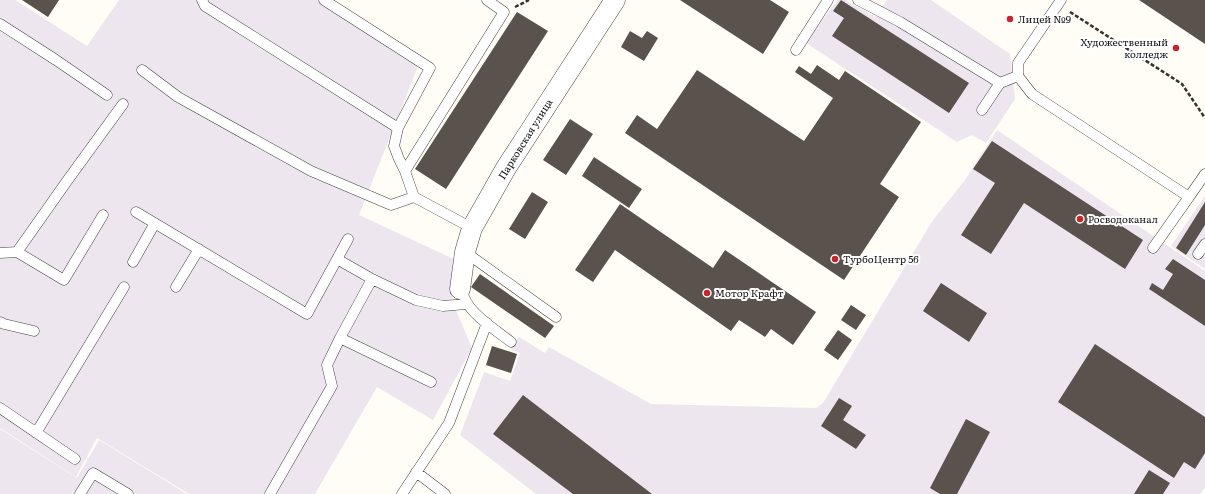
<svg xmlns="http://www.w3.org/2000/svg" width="1205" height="494" font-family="Literata,serif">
<rect width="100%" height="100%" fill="#fffdf5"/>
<!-- industrial -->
<path fill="#eee6ef" d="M0,0H15L87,46L119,0H318L418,66L359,215L458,261L452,301L472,348L433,420L377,387L315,494H189L97,438L76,477L0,428Z
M837,0H846L875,17L887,0H931L1010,54L1015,99L986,143L972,135L957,142L806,43Z
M997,130L1205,271V488L1200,494H536L460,435L484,372L510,381L520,353L510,349L519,337L545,353L549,347L651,404L816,408L823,403L933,220L965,180Z
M1205,196V269L1171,246Z
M0,429L77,478L99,440L187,494H0Z"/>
<!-- building -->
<path fill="#5a524d" d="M22,0H59L48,17Z
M680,0H770L789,12L763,54Z
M841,0L969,83L949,113L832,36L844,18L833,11Z
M1139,0H1205V44Z
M517,12L548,31L446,189L415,169Z
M630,31L642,38L647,31L658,38L644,61L621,47Z
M817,65L839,80L845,71L921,122L880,184L899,197L844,280L625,133L637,115L657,129L697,70L804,141L833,98L795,72L799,66L811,74Z
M570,119L593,134L566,175L543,160Z
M992,141L1143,240L1125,269L1024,203L991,254L961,235L995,183L973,169Z
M594,157L642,189L629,208L582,176Z
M532,192L548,202L525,239L509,229Z
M1205,202V225L1186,255L1176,248Z
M620,204L713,268L725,250L816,312L793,345L771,329L765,337L739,320L731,331L615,250L593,282L575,270Z
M1173,259L1205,280V326L1149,289L1152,283L1163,290L1173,274L1165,269Z
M480,274L554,326L545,338L471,287Z
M941,283L987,313L969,342L923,311Z
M851,305L866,315L856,330L841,320Z
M838,330L852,340L838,360L824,350Z
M1095,344L1205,417V453L1195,469L1184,462L1174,478L1058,402Z
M492,346L517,354L511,373L486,365Z
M523,395L652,494H573L493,434Z
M839,398L852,406L843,420L866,435L856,449L821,426Z
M966,419L990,432L957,494H940L930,488Z
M1149,470L1170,483L1163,494H1134Z"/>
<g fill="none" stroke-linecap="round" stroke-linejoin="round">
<defs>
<path id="service" d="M202,0L205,6L398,128
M324,0L430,68L398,128L394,146L399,159L405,171L414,197L472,228
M858,0L900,22L1000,83L1018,76
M1061,0L1018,63V76L1032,94L1189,197L1205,174
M0,24L56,60L107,95
M796,50L828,0
M142,70L178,97L311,171L391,205L414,197
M982,110L1000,83
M405,171L504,12L487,0
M136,212L307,314L348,239
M1153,248L1189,197
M17,252L67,181L123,104
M465,252L556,317
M0,253L17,252L64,280L103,215
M1198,254L1205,244
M337,259L372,279
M133,262L155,223
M176,287L199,249
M464,297C470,314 497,331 511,342
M0,322L4,324L34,331
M431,382L340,338L372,279L416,300L443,306L466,304
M0,408L75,459
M36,433L124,287
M416,472L445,494
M80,494L93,473L128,494
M270,494L332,386L327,365L340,338
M402,494L449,423L487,323"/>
<path id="minor" d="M460,289L465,252L472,228L506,168L615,0"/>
</defs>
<!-- service casing -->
<use href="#service" stroke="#444" stroke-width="11"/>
<!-- minor casing -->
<use href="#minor" stroke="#444" stroke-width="21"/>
<!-- path -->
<path stroke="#333" stroke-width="2.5" stroke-dasharray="4 2" stroke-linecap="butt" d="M515,7L529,0
M1070,12L1182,84L1205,118"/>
<!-- service -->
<use href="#service" stroke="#fff" stroke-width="10"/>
<!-- minor -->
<use href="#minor" stroke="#fff" stroke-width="20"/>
</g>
<!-- markers -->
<g fill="#c4262e" stroke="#fff" stroke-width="1.5">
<circle cx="1010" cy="19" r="4"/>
<circle cx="1176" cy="48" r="4"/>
<circle cx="1080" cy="219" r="4"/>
<circle cx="835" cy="259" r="4"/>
<circle cx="707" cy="293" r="4"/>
</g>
<g text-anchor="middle" stroke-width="4" stroke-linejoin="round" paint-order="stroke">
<!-- poi labels -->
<g font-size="10" fill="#111" stroke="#fff" text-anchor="start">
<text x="1018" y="23">Лицей №9</text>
<text x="1168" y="46" text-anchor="end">Художественный<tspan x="1168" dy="12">колледж</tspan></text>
<text x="1088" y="223">Росводоканал</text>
<text x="843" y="263">ТурбоЦентр 56</text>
<text x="715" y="297">Мотор Крафт</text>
</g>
<!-- street labels -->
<g font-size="10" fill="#111" stroke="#fff">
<text transform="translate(525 139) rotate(-58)" y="4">Парковская улица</text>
</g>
</g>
</svg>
